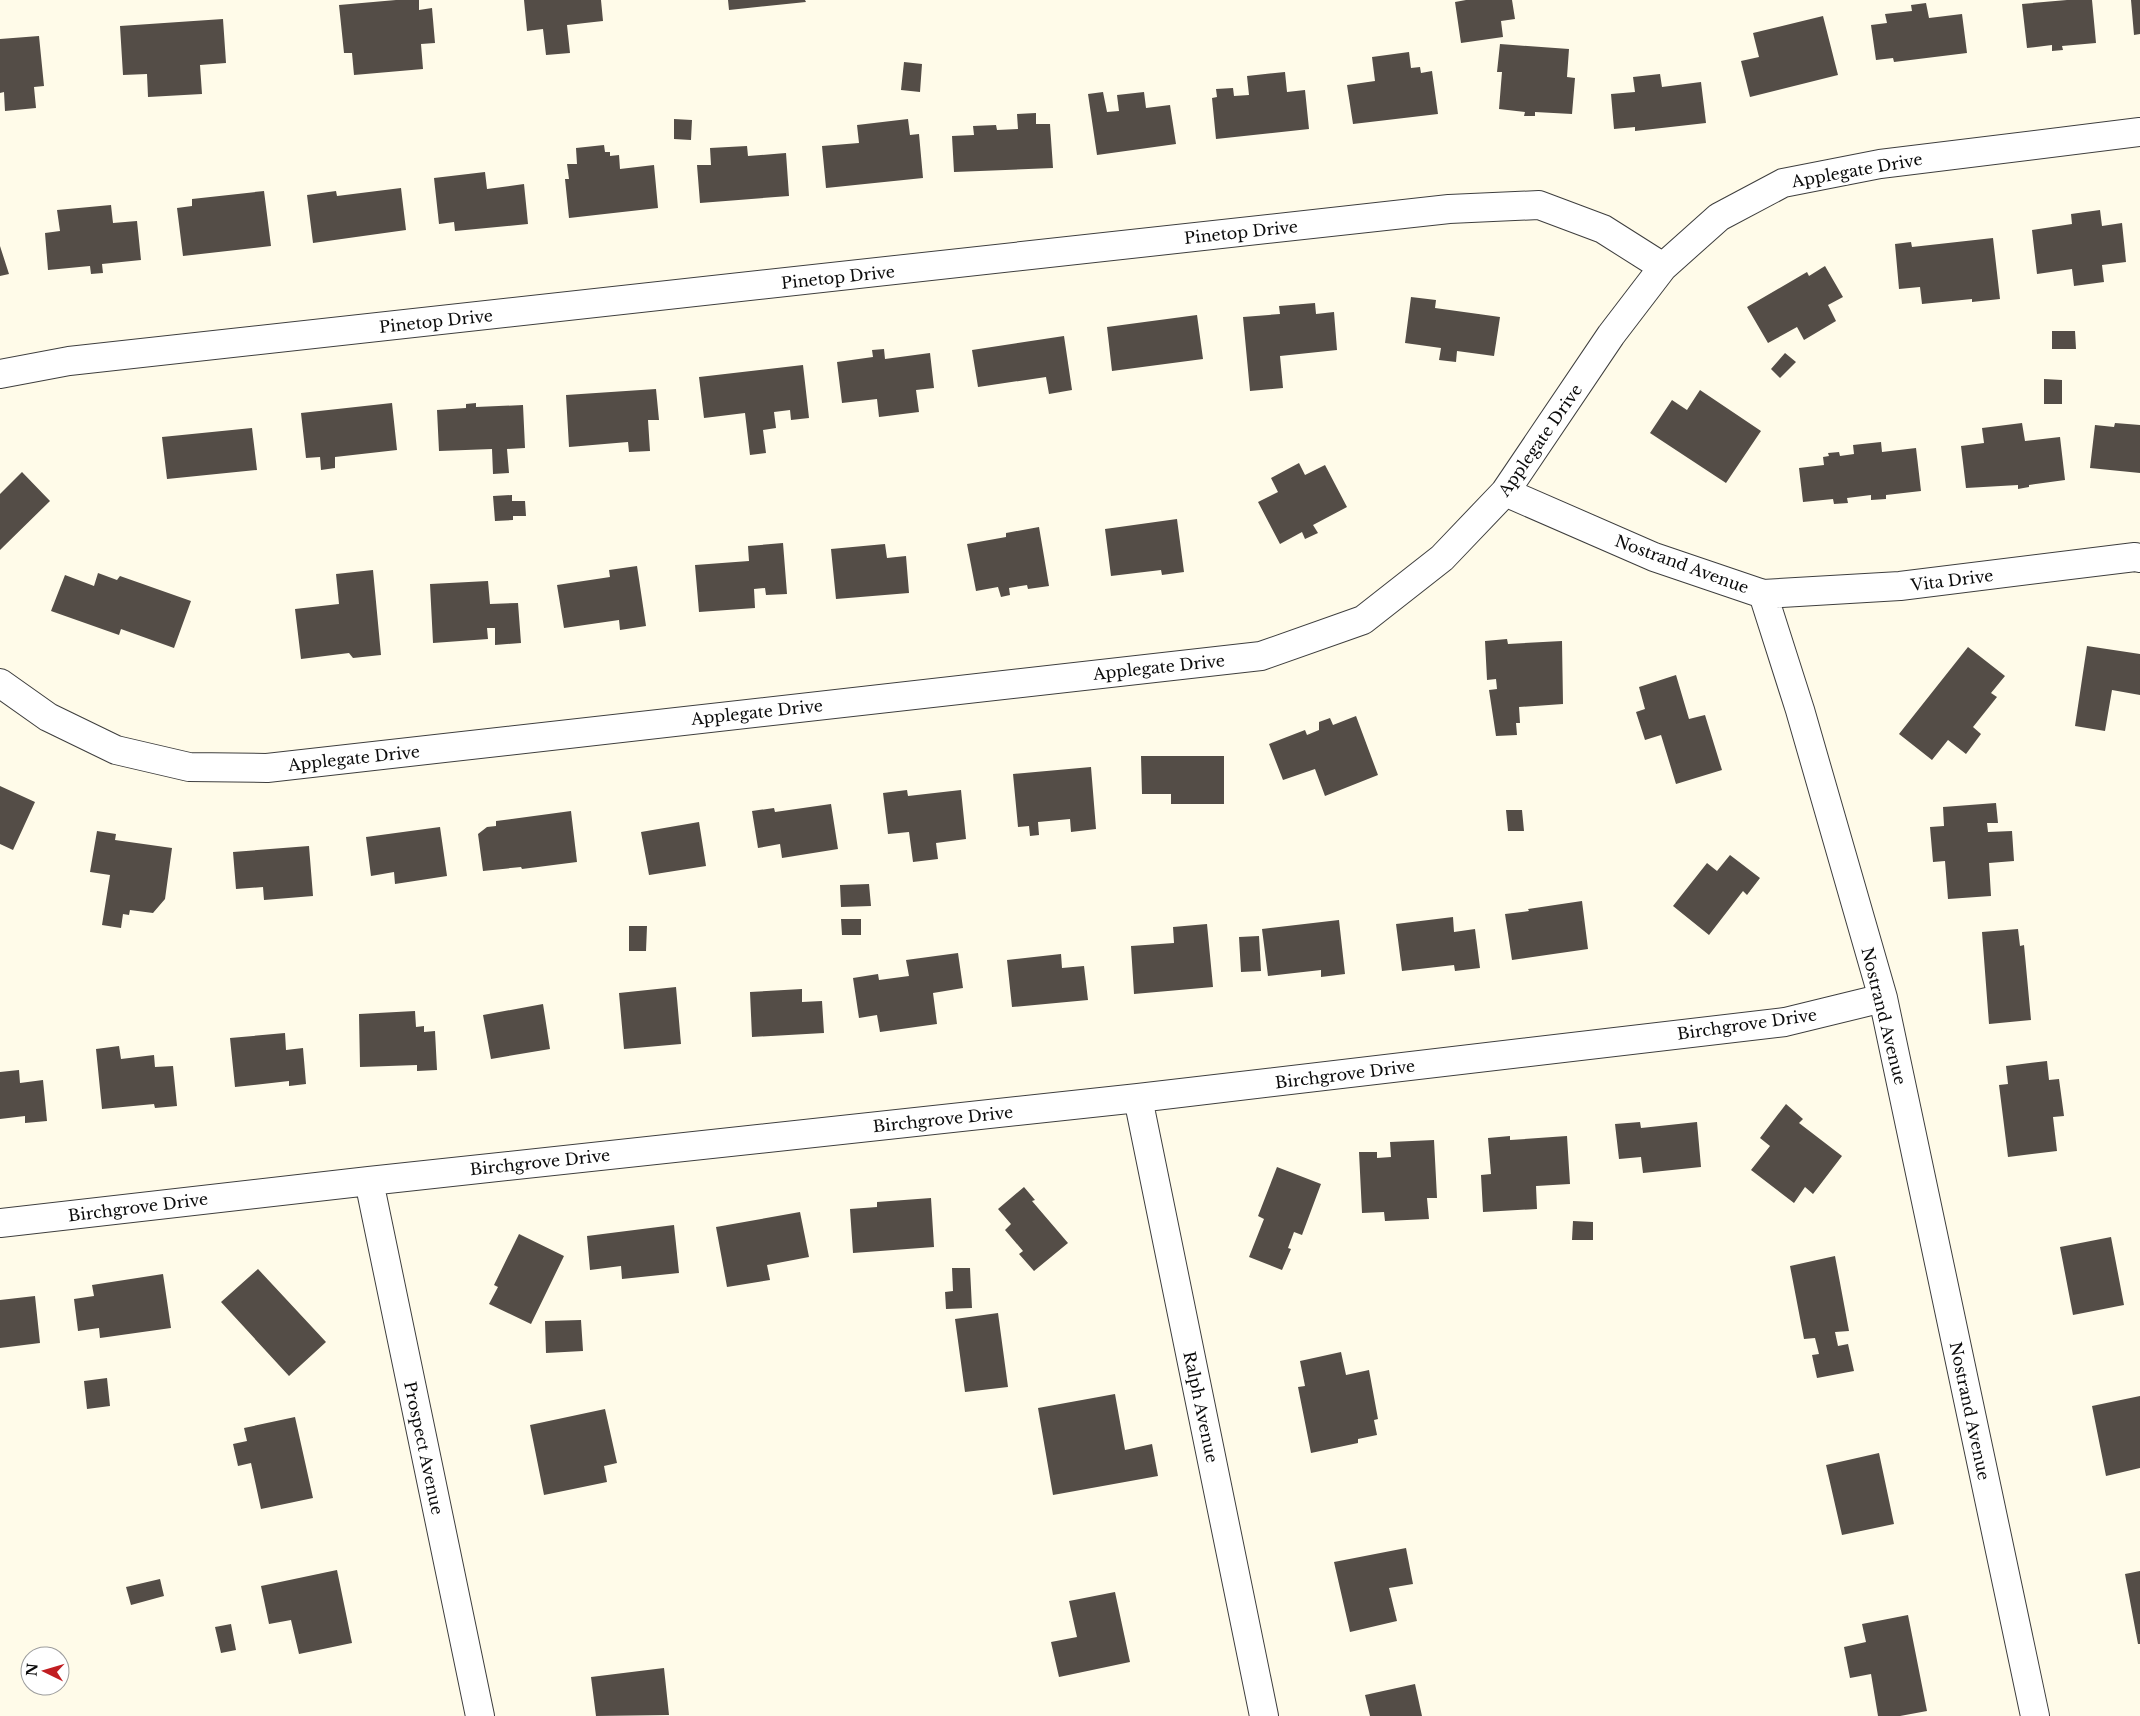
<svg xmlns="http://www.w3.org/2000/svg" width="2140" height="1716" font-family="'Libre Baskerville',serif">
<rect width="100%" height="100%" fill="#fffbe9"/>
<!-- building -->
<path fill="#544d47" d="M396,0H419V10L432,8L435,43L421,44L423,69L354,75L352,53H344L339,5Z
M524,0H601L603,21L567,25L570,53L546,55L543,29L527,31Z
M728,0H805L806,2L729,10Z
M1466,0H1512L1515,19L1501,21L1503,37L1461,43L1455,2Z
M2067,0H2092L2096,43L2062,46L2063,50L2052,51V45L2027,48L2022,4Z
M2131,0H2140V34L2134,35Z
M1926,3L1929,18L1962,14L1967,53L1894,62L1893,58L1876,60L1871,25L1887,23L1885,14L1912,11L1911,5Z
M1823,16L1838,75L1750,97L1741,61L1759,57L1753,33Z
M223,19L226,63L200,65L202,94L148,97L147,74L123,75L120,26Z
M39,36L44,86L34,87L36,108L5,111L4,92L0,93V39Z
M1500,44L1569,49L1567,77L1575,78L1572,114L1535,112V116H1524L1525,112L1499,109L1502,72H1497Z
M1409,52L1411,68L1420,67L1421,73L1432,71L1438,114L1353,124L1347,85L1375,81L1372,57Z
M904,62L922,64L920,92L901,90Z
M1285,72L1287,92L1305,90L1309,129L1216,139L1212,98L1217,97L1216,89L1233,88L1234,96L1249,95L1247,76Z
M1660,74L1662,87L1701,82L1706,123L1635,131V127L1614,129L1611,94L1635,92L1633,77Z
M1103,92L1107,112L1119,111L1117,95L1144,92L1146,108L1170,105L1176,144L1097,155L1088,94Z
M1036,113V124H1050L1053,168L954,172L952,136L974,135L973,126L996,125L997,130L1018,129L1017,114Z
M674,119L692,120L691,140L674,139Z
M908,119L910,135L919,134L923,178L826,188L822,146L859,143L857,125Z
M604,145L605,152H610V156L619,155L620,169L654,165L658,208L569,218L565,179H569L567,164H577L576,148Z
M747,146L748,156L786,153L789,196L700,203L697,165H711L710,148Z
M485,172L487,189L524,184L528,224L455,231L454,222L439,224L434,178Z
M401,188L406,230L313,243L307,195L336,191L337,196Z
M264,191L271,246L183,256L177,208L192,206V199Z
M111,205L113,223L137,221L141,260L102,264L103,273L91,274L90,266L48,270L45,233L60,231L57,210Z
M2100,210L2102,226L2122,223L2126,262L2102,265L2104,282L2074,286L2072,269L2037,274L2032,230L2072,224L2071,214Z
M1993,238L2000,299L1972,302V299L1922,304L1920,287L1899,289L1895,244L1911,242L1912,247Z
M0,246L9,274L0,276Z
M1825,266L1843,297L1828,305L1836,321L1804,340L1797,327L1768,343L1747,307L1807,272L1809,276Z
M1411,297L1436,300L1435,308L1500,317L1494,356L1457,351L1456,362L1439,360L1441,348L1405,343Z
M1315,303L1316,314L1334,312L1337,350L1280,356L1283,388L1250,391L1243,317L1280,314L1279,306Z
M1197,315L1203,359L1112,371L1107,327Z
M2052,331H2075L2076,349H2052Z
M1064,336L1072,390L1049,394L1046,377L978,387L972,350Z
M884,349L885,359L930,353L934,388L916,390L919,412L879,417L877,399L842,403L837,362L873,357L872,350Z
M1785,353L1796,362L1780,378L1771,369Z
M803,365L809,418L791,420L790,410L774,412L776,428L763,430L766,453L750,455L745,413L704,418L699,377Z
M2044,379L2062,380V404H2044Z
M656,389L659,420H648L650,451L629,452L628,442L569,447L566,395Z
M1700,390L1761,431L1726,483L1650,433L1672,400L1687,410Z
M392,403L397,450L335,457V468L321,470L320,457L306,458L301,413Z
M476,403V407L523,405L525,448L507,449L509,473L493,474L492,449L439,451L437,410L466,408V404Z
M2022,423L2025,441L2060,437L2065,480L2029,485V487L2018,489V485L1966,488L1961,446L1984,443L1982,428Z
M2115,423L2140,425V473L2090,468L2095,425L2114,427Z
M252,428L257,470L167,479L162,437Z
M1881,442L1882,452L1916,448L1921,491L1886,495V499L1871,500V495L1847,498L1848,503L1834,504L1833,499L1803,502L1799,468L1824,465L1823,457L1829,456L1828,453L1839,452L1840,456L1854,454L1853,445Z
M1299,463L1305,475L1325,465L1347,507L1313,525L1318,533L1305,539L1302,532L1280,544L1258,502L1278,492L1271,478Z
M22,472L50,501L0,550V494Z
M512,495V501H525L526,516H513V520L495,521L493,496Z
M1177,519L1184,572L1162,575L1161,570L1111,576L1105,529Z
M1039,527L1049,586L1028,589L1027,585L1009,588L1010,595L1001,597L998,587L976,591L967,544L1006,537V533Z
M783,543L787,594L766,595L765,588L754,589L755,608L699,612L695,565L749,561L748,546Z
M885,544L887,558L906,556L909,593L836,599L831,549Z
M637,566L646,626L620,630L619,620L564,628L557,585L610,577L609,570Z
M373,570L381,655L353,658L349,653L301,659L295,609L339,604L336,574Z
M98,573L117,580L120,576L191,601L174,648L121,629L119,635L51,611L65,575L94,586Z
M488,581L490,604L518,603L521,643L495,645V628H487L488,639L433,643L430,584Z
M1507,639L1508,644L1562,641L1563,704L1519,707L1520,723H1516L1517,735L1496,736L1489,690L1497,689L1496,679L1487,680L1485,641Z
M2087,646L2140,654V695L2112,690L2105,731L2075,726Z
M1968,647L2005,676L1991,693L1997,697L1973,727L1981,734L1966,754L1948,740L1932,760L1899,734Z
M1676,675L1689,719L1705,715L1722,770L1676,784L1661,735L1645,740L1636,712L1645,709L1639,687Z
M1356,716L1378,775L1325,796L1315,769L1283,780L1269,744L1305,730L1307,735L1319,730V722L1330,718L1333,725Z
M1141,756H1224V804H1171V794H1142Z
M1091,767L1096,829L1071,832L1070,819L1038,822L1039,835L1030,836L1029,826L1018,827L1013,774Z
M0,786L35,802L13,850L0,844Z
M907,790L908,796L961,790L966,839L936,843L938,859L913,862L909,832L888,834L883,793Z
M1996,803L1998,823H1987L1988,832L2012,831L2014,861L1989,863L1991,896L1948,899L1945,861L1933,862L1930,827L1944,826L1943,807Z
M831,804L838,849L782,858L780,844L758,848L752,811L774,808L775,812Z
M1506,810H1522L1524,831H1508Z
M571,811L577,862L522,869L521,867L483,871L478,834L487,827L496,826V821Z
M699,822L706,866L649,875L641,832Z
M440,827L447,876L395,884L394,872L371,876L366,837Z
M97,831L116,834L115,840L172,848L165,899L153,913L130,910L129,915L123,914L121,928L102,925L110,875L90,872Z
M309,846L313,896L264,900L263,887L236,889L233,852Z
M1730,855L1760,878L1747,895L1743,891L1709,935L1673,906L1707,863L1717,871Z
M869,884L871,906L841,907L840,885Z
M1582,901L1588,949L1512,960L1505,914L1529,911L1528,909Z
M1453,917L1454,932L1475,929L1480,968L1455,971L1454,965L1402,971L1396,924Z
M841,919H861V935H842Z
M1339,920L1345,974L1321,977V970L1268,976L1262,929Z
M1207,924L1213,987L1134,994L1131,946L1174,943L1173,927Z
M629,926H647L646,951H629Z
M2018,929L2020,946L2024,945L2031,1020L1989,1024L1982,932Z
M1259,936L1261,971L1241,972L1239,937Z
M958,953L963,988L933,993L937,1024L880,1032L877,1015L859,1018L853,978L878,974L879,980L909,976L906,960Z
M1061,954L1062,968L1084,966L1088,1000L1012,1007L1007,960Z
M676,987L681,1044L624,1049L619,993Z
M802,989V1002L822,1001L824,1033L752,1037L750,992Z
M543,1004L550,1049L491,1059L483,1015Z
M415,1011L416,1027L424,1026V1032L435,1031L437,1070L417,1071V1065L360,1067L359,1014Z
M285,1033L286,1050L303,1048L306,1084L289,1086V1081L235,1087L230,1038Z
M119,1046L121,1059L154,1055L155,1067L173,1066L177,1106L155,1108L154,1104L102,1109L96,1049Z
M2047,1061L2049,1080L2059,1079L2064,1116L2053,1117L2057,1151L2008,1157L1999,1085L2008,1084L2006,1066Z
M19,1070L20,1083L43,1080L47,1121L25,1123V1116L0,1119V1072Z
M1786,1104L1803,1119L1799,1123L1842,1156L1813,1194L1805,1187L1794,1203L1751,1170L1770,1146L1760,1138Z
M1640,1122L1641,1128L1697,1122L1701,1167L1643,1173L1641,1157L1619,1159L1615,1124Z
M1510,1136V1140L1567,1136L1570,1184L1536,1186L1537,1209L1483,1212L1481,1175L1491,1174L1488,1138Z
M1434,1140L1437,1198H1427L1429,1219L1385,1221L1384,1212L1362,1213L1359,1152H1377V1158L1391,1157L1390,1142Z
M1277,1167L1321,1184L1302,1235L1294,1232L1288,1248L1291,1249L1282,1270L1249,1257L1264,1219L1258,1216Z
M1024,1187L1035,1200L1032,1201L1068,1243L1034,1271L1019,1254L1023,1251L1005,1230L1011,1224L998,1209Z
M931,1198L934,1247L853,1253L850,1209L877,1207V1202Z
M800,1212L809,1257L767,1265L770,1280L727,1287L716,1227Z
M1573,1221L1593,1222V1240H1572Z
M674,1225L679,1273L622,1279L621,1266L590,1270L587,1236Z
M519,1234L564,1256L531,1324L489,1304L498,1287L494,1285Z
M2111,1237L2124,1305L2073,1315L2060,1247Z
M1835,1256L1849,1331L1835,1332L1838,1346L1848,1344L1854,1371L1817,1378L1812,1355L1819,1354L1815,1338L1804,1339L1790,1266Z
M952,1268H970L972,1308L946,1309L945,1292L953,1291Z
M258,1269L326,1342L289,1376L221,1302Z
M163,1274L171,1328L100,1338L99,1328L78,1331L74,1299L94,1296L92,1285Z
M35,1296L40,1343L0,1348V1300Z
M998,1313L1008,1387L965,1392L955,1319Z
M581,1320L583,1351L546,1353L545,1321Z
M1341,1352L1346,1375L1369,1370L1378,1419L1374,1420L1377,1435L1358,1439V1443L1311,1453L1298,1387L1305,1386L1300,1361Z
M107,1378L110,1406L87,1409L84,1381Z
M1115,1394L1125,1450L1152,1444L1158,1476L1053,1495L1038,1408Z
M2140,1396V1468L2106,1476L2092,1406Z
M605,1409L617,1463L604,1466L607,1482L544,1495L530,1425Z
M295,1417L313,1498L261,1509L251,1463L238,1466L233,1444L247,1441L244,1428Z
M1879,1453L1894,1524L1842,1535L1826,1465Z
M1406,1548L1413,1584L1389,1588L1397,1621L1350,1632L1334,1562Z
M337,1570L352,1643L299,1654L291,1620L269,1624L261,1586Z
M2140,1571V1644H2138L2125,1574Z
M160,1579L164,1596L131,1605L126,1587Z
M1115,1592L1130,1662L1059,1677L1051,1642L1077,1637L1069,1601Z
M1908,1615L1927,1711L1900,1716H1878L1871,1674L1850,1678L1844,1647L1866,1642L1862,1624Z
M231,1624L236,1650L221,1653L215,1627Z
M664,1668L669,1715L596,1716L591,1677Z
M1415,1684L1422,1716H1370L1365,1695Z"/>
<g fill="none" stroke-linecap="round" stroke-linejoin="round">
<defs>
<path id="minor" d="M0,374L69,361L1449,209L1539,205L1603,229L1663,267
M1505,492L1654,557L1763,594L1800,710L1883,998L2035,1716
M1763,594L1900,586L2135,557L2140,558
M0,683L48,717L116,750L189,767L267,768L1261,656L1363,620L1442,558L1505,492L1611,335L1663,267L1719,217L1783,183L1880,164L2140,132
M1138,1098L1264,1716
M369,1181L480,1716
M0,1223L369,1181L1138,1098L1785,1022L1883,998"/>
</defs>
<!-- minor casing -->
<use href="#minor" stroke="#3e3e3e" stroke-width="30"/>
<!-- minor -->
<use href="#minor" stroke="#fff" stroke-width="28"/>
</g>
<g text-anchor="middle" stroke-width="5" stroke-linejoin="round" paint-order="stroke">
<!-- street labels -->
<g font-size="16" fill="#0b0b0b" stroke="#fff">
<text transform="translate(1857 170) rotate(-10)" y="6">Applegate Drive</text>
<text transform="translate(1241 232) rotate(-6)" y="6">Pinetop Drive</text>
<text transform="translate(838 277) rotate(-6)" y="6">Pinetop Drive</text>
<text transform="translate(436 321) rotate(-6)" y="6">Pinetop Drive</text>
<text transform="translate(1540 440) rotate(-55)" y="6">Applegate Drive</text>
<text transform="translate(1682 564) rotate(20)" y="6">Nostrand Avenue</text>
<text transform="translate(1952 580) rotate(-7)" y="6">Vita Drive</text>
<text transform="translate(1159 667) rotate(-6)" y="6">Applegate Drive</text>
<text transform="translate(757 712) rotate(-6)" y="6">Applegate Drive</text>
<text transform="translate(354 758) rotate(-6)" y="6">Applegate Drive</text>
<text transform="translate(1884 1016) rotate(76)" y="6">Nostrand Avenue</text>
<text transform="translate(1747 1024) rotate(-8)" y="6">Birchgrove Drive</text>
<text transform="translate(1345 1074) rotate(-7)" y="6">Birchgrove Drive</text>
<text transform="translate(943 1119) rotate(-6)" y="6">Birchgrove Drive</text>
<text transform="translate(540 1162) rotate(-6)" y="6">Birchgrove Drive</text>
<text transform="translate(138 1207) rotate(-7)" y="6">Birchgrove Drive</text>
<text transform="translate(1201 1407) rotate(78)" y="6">Ralph Avenue</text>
<text transform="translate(1970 1411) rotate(78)" y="6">Nostrand Avenue</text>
<text transform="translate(424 1448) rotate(78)" y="6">Prospect Avenue</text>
</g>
</g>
<!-- north arrow -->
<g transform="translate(45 1671) rotate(275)"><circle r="24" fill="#ffffff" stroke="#9d9d9d"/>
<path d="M0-4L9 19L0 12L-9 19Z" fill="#c11d21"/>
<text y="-8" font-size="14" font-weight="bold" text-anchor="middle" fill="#0b0b0b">N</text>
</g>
</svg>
